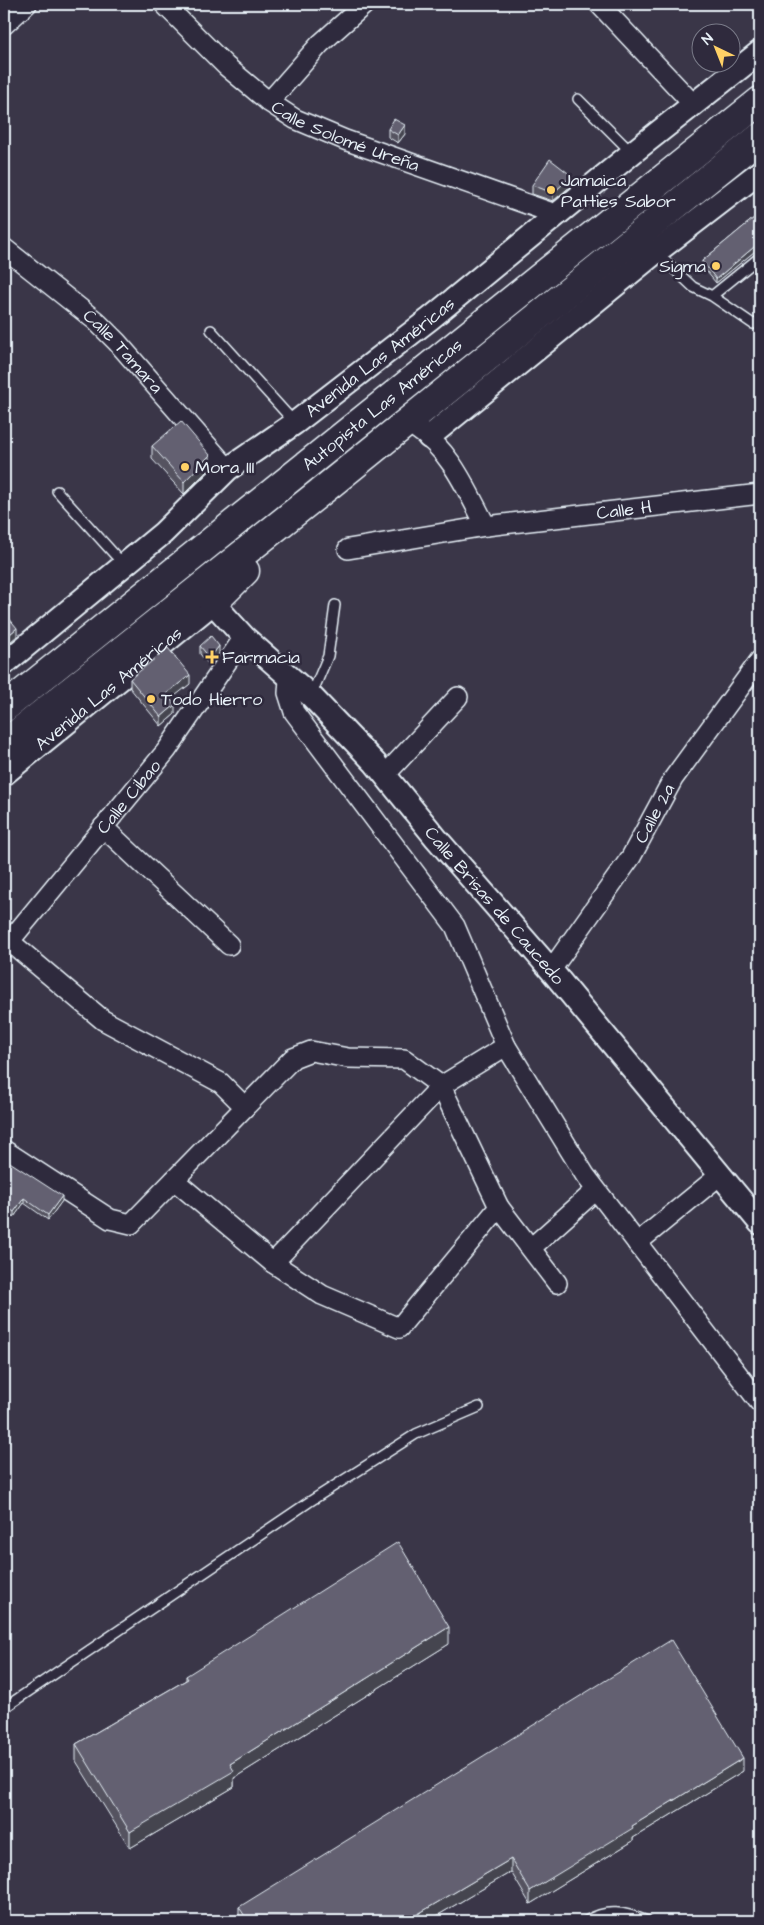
<svg xmlns="http://www.w3.org/2000/svg" width="764" height="1925" font-family="'Architects Daughter',sans-serif">
<rect width="100%" height="100%" fill="#3a3648"/>
<filter id="ink" filterUnits="userSpaceOnUse"><feTurbulence type="fractalNoise" baseFrequency=".02" numOctaves="2"/><feDisplacementMap in="SourceGraphic" scale="10" xChannelSelector="R" yChannelSelector="G"/><feConvolveMatrix kernelMatrix="1 2 1 2 8 2 1 2 1" color-interpolation-filters="sRGB"/></filter>
<g filter="url(#ink)">
<g fill="none" stroke-linecap="round" stroke-linejoin="round">
<defs>
<path id="service" d="M578,99L632,153
M656,252L693,287L712,296L760,257
M712,296L753,324L760,323
M211,330L295,423
M57,491L124,565
M311,696L328,656L335,605
M4,1708L309,1502L416,1434L479,1407
M586,1921C607,1908 625,1912 647,1921"/>
<g id="minor">
<path id="s1" d="M164,4L226,66L269,102L295,119L345,140L558,215"/>
<path d="M599,4L693,104"/>
<path d="M4,25L27,4"/>
<path d="M269,102L320,44L365,4"/>
<path id="s2" d="M4,248L96,321L117,342L228,469"/>
<path d="M417,429C452,452 467,491 486,526"/>
<path id="s3" d="M348,549L486,526L760,494"/>
<path d="M289,679L288,693L294,712L455,926L506,1046L585,1175L760,1403"/>
<path d="M385,775L458,697"/>
<path d="M103,827L229,945"/>
<path d="M9,941L103,1020L221,1083L245,1107"/>
<path id="s4" d="M4,948L167,750L244,637"/>
<path id="s5" d="M551,970L631,857L673,779L760,660"/>
<path d="M4,1150L110,1219L131,1224L293,1058L311,1051L348,1058L404,1059L441,1086L499,1207L557,1283"/>
<path d="M174,1180L273,1263L322,1295L399,1328L499,1207"/>
<path d="M637,1243L720,1175"/>
<path d="M531,1248L596,1190"/>
<path d="M273,1263L441,1086L506,1046"/>
</g>
<g id="tertiary">
<path d="M429,437L656,252L760,172"/>
<path id="s6" d="M4,664L163,533L228,469L295,423L431,318L632,153L760,52"/>
<path id="s7" d="M4,774L213,603L244,637L311,696L375,763L436,838L551,970L760,1223"/>
</g>
<g id="motorway">
<path d="M213,603L245,571"/>
<path id="s8" d="M4,708L760,101"/>
<path d="M4,744L328,486L760,137"/>
</g>
</defs>
<!-- service casing -->
<use href="#service" stroke="#e8f1f8" stroke-width="12"/>
<!-- minor casing -->
<use href="#minor" stroke="#e8f1f8" stroke-width="22"/>
<!-- tertiary casing -->
<use href="#tertiary" stroke="#e8f1f8" stroke-width="26"/>
<!-- motorway casing -->
<use href="#motorway" stroke="#e8f1f8" stroke-width="31"/>
<!-- service -->
<use href="#service" stroke="#2f2a3d" stroke-width="9"/>
<!-- minor -->
<use href="#minor" stroke="#2f2a3d" stroke-width="19"/>
<!-- tertiary -->
<use href="#tertiary" stroke="#2f2a3d" stroke-width="22"/>
<!-- motorway -->
<use href="#motorway" stroke="#2f2a3d" stroke-width="28"/>
</g>
<!-- wall -->
<path fill="#555361" stroke="#e8f1f8" d="M388,129L405,134L398,143L388,137Z
M532,185H572L553,201L532,194Z
M760,213V247L716,283L702,266V261Z
M152,446L210,468L184,494L152,459Z
M200,646L219,654L210,666L200,654Z
M130,679L190,684L170,699L175,714L161,726L130,688Z
M4,1161L62,1201L48,1220L24,1203L14,1217L4,1210V1180L5,1178H4Z
M449,1644L234,1778V1787L130,1848L76,1761V1744L186,1680V1676Z
M743,1771L633,1838V1841L530,1904L511,1872L428,1921H240L239,1920V1907Z"/>
<!-- shaded-wall -->
<path fill="#45444f" stroke="#e8f1f8" d="M405,125V134L398,143V135Z
M572,176V185L553,201V193Z
M760,242V247L716,283V279Z
M210,455V468L184,494V482Z
M17,628V636L4,647V639Z
M219,646V654L210,666V658Z
M190,675V684L166,703V694Z
M175,705V714L161,726V717Z
M62,1196V1201L48,1220V1215Z
M24,1198V1203L14,1217V1212Z
M449,1627V1644L234,1778V1787L130,1848V1832L230,1764Z
M743,1758V1771L633,1838V1841L530,1904V1891L632,1826Z
M511,1859V1872L428,1921H406Z"/>
<!-- building -->
<path fill="#636171" stroke="#e8f1f8" d="M394,119L405,125L398,135L388,129Z
M550,159L572,176L553,193L532,185Z
M760,213V242L716,279L702,261Z
M181,421L210,455L184,482L152,446Z
M4,612L17,628L4,639Z
M211,636L219,646L210,658L200,646Z
M168,648L190,675L166,694L175,705L161,717L130,679Z
M5,1159L62,1196L48,1215L24,1198L14,1212L4,1205V1180L7,1175L4,1173V1161Z
M398,1542L449,1627L230,1764L234,1771L130,1832L76,1744L188,1679L186,1676Z
M671,1640L743,1758L632,1826L633,1828L530,1891L511,1859L406,1921H248L239,1907Z"/>
</g>
<!-- markers -->
<g fill="#ffd166" stroke="#2f2a3d" stroke-width="2">
<circle cx="551" cy="190" r="5"/>
<circle cx="716" cy="266" r="5"/>
<circle cx="185" cy="467" r="5"/>
<path d="M209.5 649.5h5v5h5v5h-5v5h-5v-5h-5v-5h5z"/>
<circle cx="151" cy="699" r="5"/>
</g>
<g text-anchor="middle" stroke-width="5" stroke-linejoin="round" paint-order="stroke">
<!-- street labels -->
<g font-size="18" fill="#e8f1f8" stroke="#2f2a3d">
<text dy="6" stroke="none"><textPath href="#s1" startOffset="228">Calle Solomé Ureña</textPath></text>
<text dy="6" stroke="none"><textPath href="#s2" startOffset="158">Calle Tamara</textPath></text>
<text dy="6" stroke="none"><textPath href="#s6" startOffset="486">Avenida Las Américas</textPath></text>
<text dy="6" stroke="none"><textPath href="#s8" startOffset="485">Autopista Las Américas</textPath></text>
<text dy="6" stroke="none"><textPath href="#s3" startOffset="279">Calle H</textPath></text>
<text dy="6" stroke="none"><textPath href="#s7" startOffset="135">Avenida Las Américas</textPath></text>
<text dy="6" stroke="none"><textPath href="#s4" startOffset="196">Calle Cibao</textPath></text>
<text dy="6" stroke="none"><textPath href="#s5" startOffset="188">Calle 2a</textPath></text>
<text dy="6" stroke="none"><textPath href="#s7" startOffset="684">Calle Brisas de Caucedo</textPath></text>
</g>
<!-- poi labels -->
<g font-size="18" fill="#e8f1f8" stroke="#2f2a3d" text-anchor="start">
<text x="561" y="186">Jamaica<tspan x="561" dy="21">Patties Sabor</tspan></text>
<text x="706" y="272" text-anchor="end">Sigma</text>
<text x="195" y="473">Mora III</text>
<text x="222" y="663">Farmacia</text>
<text x="161" y="705">Todo Hierro</text>
</g>
</g>
<!-- margin -->
<rect width="764" height="1925" fill="none" stroke="#2f2a3d" stroke-width="20"/>
<rect x="10" y="10" width="744" height="1905" fill="none" stroke="#e8f1f8" stroke-width="2" filter="url(#ink)"/>
<!-- north arrow -->
<g transform="translate(716 48) rotate(317)"><circle r="24" fill="#2f2a3d" stroke="#797a88"/>
<path d="M0-4L9 19L0 12L-9 19Z" fill="#ffd166"/>
<text y="-8" font-size="14" font-weight="bold" text-anchor="middle" fill="#e8f1f8">N</text>
</g>
</svg>
